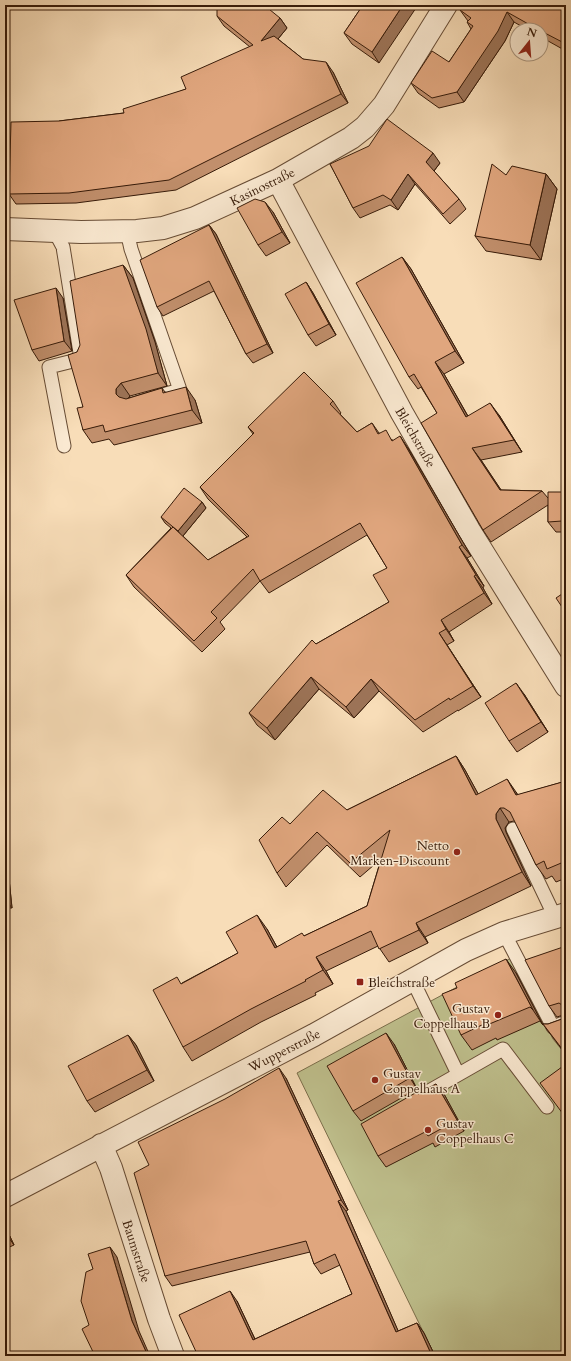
<svg xmlns="http://www.w3.org/2000/svg" width="571" height="1361" font-family="Cardo,serif">
<rect width="100%" height="100%" fill="#f8ddb8"/>
<filter id="stains"><feTurbulence type="fractalNoise" baseFrequency=".005" numOctaves="4"/><feColorMatrix values="0 0 0 0 .2 0 0 0 0 .09 0 0 0 0 .02 0 0 0 .5 -.17"/></filter>
<radialGradient id="worn" r=".72"><stop offset=".6" stop-color="#630" stop-opacity="0"/><stop offset="1" stop-color="#630" stop-opacity=".3"/></radialGradient>
<!-- green -->
<path fill="#bfc08d" stroke="#7b6e4b" d="M511,958L553,1039L566,1055V1356H435L297,1073Z"/>
<g fill="none" stroke-linecap="round" stroke-linejoin="round">
<defs>
<path id="service" d="M127,231L131,249L180,390L166,394
M55,232L63,247L81,359L49,367L64,446
M513,829L555,917
M504,933L553,1027L566,1022
M412,979L458,1074
M424,1094L503,1049L547,1107"/>
<path id="minor" d="M278,180L402,413L469,530L566,686
M5,229L81,232L137,231L163,228L195,218L278,180L351,138L365,127L384,105L446,5
M101,1145L111,1168L159,1319L173,1356
M5,1196L314,1035L466,950L504,933L566,914"/>
</defs>
<!-- service casing -->
<use href="#service" stroke="#674c35" stroke-width="15"/>
<!-- minor casing -->
<use href="#minor" stroke="#674c35" stroke-width="24"/>
<!-- service -->
<use href="#service" stroke="#fae9d1" stroke-width="13"/>
<!-- minor -->
<use href="#minor" stroke="#fae9d1" stroke-width="22"/>
</g>
<!-- wall -->
<path fill="#c18f6c" stroke="#371b09" d="M363,5L379,63L352,44L344,33Z
M566,5V51L541,37V30H528L514,22L505,41L464,102L439,108L418,93L411,83L449,62L471,29L467,22L468,21L460,10Z
M217,16L280,18L287,28L278,39L303,59L333,72L348,103L176,190L76,203L16,204L9,194L59,121L124,113L186,89L250,47L224,26Z
M440,163L434,171L459,199L466,209L450,224L415,184L398,210L390,205L360,218L353,208L330,164Z
M546,174L557,189L541,260L486,251L475,236L506,175Z
M273,212L290,243L266,256L258,245Z
M209,225L216,234L273,353L253,363L246,354L214,291L163,316L157,307Z
M402,257L411,269L464,363L444,374L468,416L499,415L522,452L481,460L501,490L542,491L548,498L563,492L565,592L562,532H556L548,522V505L491,542L483,530L437,413L421,387L418,389L409,377Z
M123,265L133,278L155,342L167,386L130,396L129,398L162,388L165,392L195,400L202,423L114,445L109,439L92,443L83,430V407L77,352Z
M306,282L313,293L336,335L316,346L308,335Z
M63,298L72,351L39,361L32,350Z
M333,401L341,413L340,414L357,432L372,423L379,433L408,448L471,556L467,558L484,586L483,588L492,604L449,632L454,641L447,645L481,697L458,711V710L423,732L379,691L354,718L319,689L275,740L257,725L249,713L316,644L389,602L387,568L367,535L269,593L260,581L220,622L225,629L202,652L134,587L126,575L171,528L165,523L161,517L202,502L206,508L183,536L208,560L247,537L208,499L200,487L253,434L248,427Z
M524,694L548,732L517,752L509,741Z
M456,756L465,770L478,794L516,792L518,795L566,781V878L556,882L552,876L546,879L536,865L516,822L514,821L509,822L505,828L506,832L531,886L425,937L428,943L389,962L378,946L326,971L333,984L315,993L316,995L261,1022L192,1061L183,1047L182,983L238,953L267,929L277,947L304,936L367,906L381,859L360,877L327,845L286,887L277,873L290,824L347,810Z
M5,864L8,869L12,908H5Z
M566,946V1055L543,1024H548L562,1019L566,1014L557,1017L549,1006Z
M516,973L543,1025L540,1021L497,1040L496,1038L472,1050L461,1035Z
M128,1035L136,1045L154,1081L95,1112L87,1101Z
M394,1044L417,1089L361,1121L353,1111Z
M286,1078L348,1210L346,1211L398,1331L417,1323L424,1333L435,1356H198L237,1301L255,1339L352,1294L340,1265L321,1274L314,1264L310,1252L172,1286L165,1276L149,1165Z
M436,1084L444,1094L464,1131L435,1147L433,1143L386,1167L378,1156L418,1093Z
M5,1226L14,1245L5,1249Z"/>
<!-- shaded-wall -->
<path fill="#9d7458" stroke="#371b09" d="M403,5H418L379,63L372,52Z
M507,12L514,22L505,41L464,102L457,92Z
M280,18L287,28L268,51L261,41Z
M326,62L333,72L348,103L341,94Z
M433,153L440,163L433,172L426,162Z
M408,174L415,184L398,210L391,200Z
M546,174L557,189L541,260L530,245Z
M265,202L273,212L290,243L282,232Z
M209,225L216,234L273,353L267,344Z
M402,257L411,269L464,363L455,351Z
M123,265L133,278L155,342L167,386L158,373Z
M306,282L313,293L336,335L329,324Z
M56,288L63,298L72,351L64,341Z
M435,362L444,374L475,429L466,417Z
M121,383L130,396L125,402V407L116,394V389Z
M186,387L195,400L202,423L192,410Z
M490,403L499,415L522,452L514,440Z
M400,436L408,448L471,556L462,545Z
M472,448L481,460L509,502L500,490Z
M202,502L206,508L182,537L178,531Z
M459,547L467,558L484,586L476,575Z
M474,576L483,588L492,604L484,593Z
M441,620L449,632L454,641L446,629Z
M439,633L447,645L481,697L473,686Z
M311,677L319,689L275,740L267,728Z
M371,679L379,691L354,718L346,707Z
M516,683L524,694L548,732L541,722Z
M456,756L465,770L486,808L476,795Z
M507,779L516,792L525,809L516,795Z
M500,808L509,822L505,828L506,832L531,886L522,872L496,819V814Z
M5,864L8,869L12,908L5,899Z
M257,915L267,929L285,962L275,948Z
M416,923L425,937L428,943L419,930Z
M316,957L326,971L333,984L323,970Z
M506,959L516,973L543,1025L533,1010Z
M386,1033L394,1044L417,1089L410,1078Z
M128,1035L136,1045L154,1081L147,1070Z
M279,1068L286,1078L348,1210L341,1200Z
M436,1084L444,1094L464,1131L457,1120Z
M338,1201L346,1211L403,1342L396,1332Z
M5,1226L14,1245L6,1234L5,1231Z
M110,1247L117,1257L139,1331L150,1356H148L132,1321Z
M230,1291L237,1301L260,1350L253,1340Z
M417,1323L424,1333L435,1356H432Z"/>
<!-- building -->
<path fill="#e0a67e" stroke="#371b09" d="M217,5H264L280,18L261,41L274,36L303,59L326,62L341,94L169,180L69,193L9,194L11,122L59,121L124,113L123,109L186,89L181,77L253,45L217,16Z
M363,5H403L372,52L344,33Z
M463,5H566V44L541,31V30H539L507,12L498,31L457,92L432,98L411,83L432,51L449,62L473,26L467,22L471,18L460,10Z
M387,119L433,153L426,162L459,199L443,214L408,174L391,200L383,195L353,208L330,164L369,146Z
M492,164L506,175L512,166L546,174L530,245L475,236Z
M255,199L265,202L282,232L258,245L237,208Z
M209,225L267,344L246,354L209,281L157,307L140,260Z
M402,257L455,351L435,362L466,417L490,403L514,440L472,448L500,490L542,491L483,530L421,423L437,413L414,374L409,377L356,283Z
M123,265L146,329L158,373L121,383L116,389V394L119,397L126,399L162,388L163,393L186,387L192,410L105,432L103,425L83,430L77,408L83,407L68,355L77,352L80,345L70,281Z
M306,282L329,324L308,335L285,294Z
M56,288L64,341L32,350L14,300Z
M304,372L333,401L330,404L357,432L372,423L378,434L386,430L392,441L400,436L462,545L459,547L476,575L474,576L484,593L441,620L446,629L439,633L473,686L450,700L449,698L415,720L371,679L346,707L311,677L267,728L249,713L312,640L316,644L389,602L373,575L387,568L360,523L260,581L253,569L211,612L217,618L194,641L126,575L173,527L208,560L249,536L200,487L254,433L248,427Z
M184,488L202,502L178,531L161,517Z
M563,490H566V613L556,598L565,592L562,521L548,522V492H563Z
M566,618V623L564,619Z
M516,683L541,722L509,741L485,703Z
M566,753V763L562,755Z
M456,756L476,795L507,779L516,795L566,781V861L547,869L544,861L536,865L510,812L504,808H500L496,814V819L522,872L416,923L419,930L379,949L371,931L316,957L323,970L305,980L306,981L251,1009L183,1047L153,990L177,977L181,984L238,953L226,932L257,915L275,948L302,933L304,936L367,906L390,830L350,863L317,832L277,873L259,840L282,817L290,824L323,790L347,810Z
M566,946V1006L565,1007L559,1003L549,1006L525,960Z
M506,959L533,1010L530,1007L487,1025L486,1023L461,1035L442,994L457,988L455,983Z
M566,1014V1054L543,1024H548L562,1019Z
M386,1033L410,1078L353,1111L327,1066Z
M128,1035L147,1070L87,1101L68,1066Z
M566,1064V1118L540,1083Z
M279,1068L341,1200L338,1201L396,1332L417,1323L432,1356H198L179,1315L230,1291L253,1340L352,1294L335,1254L314,1264L306,1241L165,1276L134,1173L149,1165L138,1142L225,1099Z
M436,1084L457,1120L428,1136L425,1132L378,1156L361,1124L417,1092L418,1094Z
M110,1247L132,1321L148,1356H95L82,1329L89,1325L81,1301L86,1272L93,1269L88,1254Z"/>
<!-- markers -->
<g fill="#8f2418" stroke="#fae9d1" stroke-width="1.5">
<circle cx="457" cy="852" r="4"/>
<rect x="356" y="978" width="8" height="8" rx="2"/>
<circle cx="498" cy="1015" r="4"/>
<circle cx="375" cy="1080" r="4"/>
<circle cx="428" cy="1130" r="4"/>
</g>
<g text-anchor="middle" stroke-width="3" stroke-linejoin="round" paint-order="stroke">
<!-- street labels -->
<g font-size="13" fill="#371b09" stroke="#fae9d1">
<text transform="translate(262 186) rotate(-26)" y="5">Kasinostraße</text>
<text transform="translate(416 437) rotate(60)" y="5">Bleichstraße</text>
<text transform="translate(284 1050) rotate(-27)" y="5">Wupperstraße</text>
<text transform="translate(137 1251) rotate(72)" y="5">Baumstraße</text>
</g>
<!-- poi labels -->
<g font-size="13" fill="#371b09" stroke="#fae9d1" text-anchor="start">
<text x="449" y="850" text-anchor="end">Netto<tspan x="449" dy="15">Marken-Discount</tspan></text>
<text x="368" y="987">Bleichstraße</text>
<text x="490" y="1013" text-anchor="end">Gustav<tspan x="490" dy="15">Coppelhaus B</tspan></text>
<text x="383" y="1078">Gustav<tspan x="383" dy="15">Coppelhaus A</tspan></text>
<text x="436" y="1128">Gustav<tspan x="436" dy="15">Coppelhaus C</tspan></text>
</g>
</g>
<!-- margin -->
<rect width="571" height="1361" fill="none" stroke="#f8ddb8" stroke-width="20"/>
<rect x="6" y="6" width="559" height="1349" fill="none" stroke="#371b09" stroke-width="2"/>
<rect x="10" y="10" width="551" height="1341" fill="none" stroke="#371b09"/>
<!-- north arrow -->
<g transform="translate(529 42) rotate(17)"><circle r="19" fill="#fae9d1" stroke="#ac9781"/>
<path d="M0-3L7 15L0 10L-7 15Z" fill="#8f2418"/>
<text y="-6" font-size="11" font-weight="bold" text-anchor="middle" fill="#371b09">N</text>
</g>
<rect width="100%" height="100%" filter="url(#stains)"/>
<rect width="100%" height="100%" fill="url(#worn)"/>
</svg>
